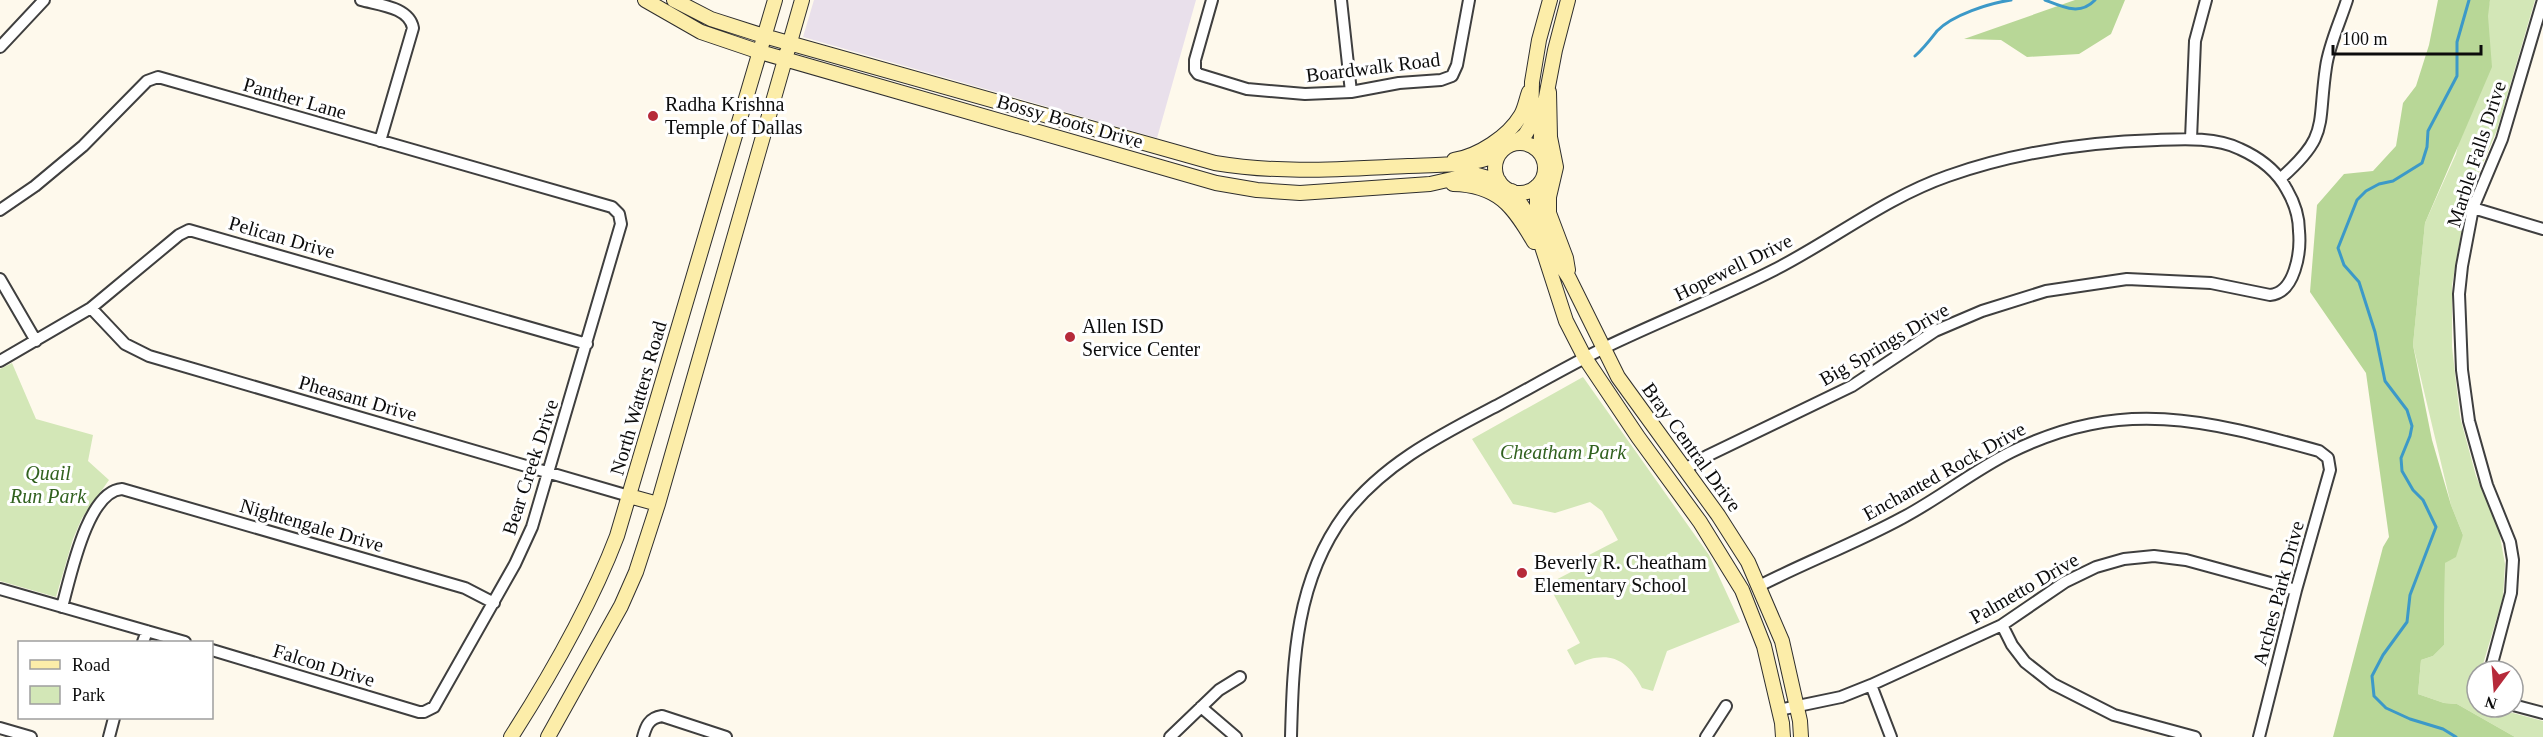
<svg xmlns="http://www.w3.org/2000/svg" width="2543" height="737" font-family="'Times New Roman',serif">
<rect width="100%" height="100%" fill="#fef9ec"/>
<!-- industrial -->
<path fill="#e9e0eb" d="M814,0H1196L1157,138L803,37Z"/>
<!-- green -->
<path fill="#d3e7b7" d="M2490,0H2535L2497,130L2475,182L2464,216L2452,285V347L2460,417L2476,476L2499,531L2505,564L2503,597L2481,671H2477V678L2471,690L2477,707L2498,709L2543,721V737H2515L2457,704L2444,703L2418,694L2421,660L2433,656L2444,645L2445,563L2463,535L2451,505L2413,345L2425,223L2456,154Z
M12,363L36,419L93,435L88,461L109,480L82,518L73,539L56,597L0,581V369Z
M1583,377L1709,555L1740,622L1667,651L1653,691L1642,688C1627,656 1605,650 1575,665L1567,650L1580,643L1548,584L1592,561L1589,555L1618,540L1602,511L1590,502L1555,513L1513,504L1472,439Z"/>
<!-- forest -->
<path fill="#b8d797" d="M2075,0H2125L2111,34L2079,54L2027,57L2001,40L1964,39Z
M2438,0H2490L2488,16L2492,67L2425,223L2413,345L2432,440L2451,505L2463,535L2456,557L2445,563L2444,645L2433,656L2421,660L2418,694L2444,703L2457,704L2515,737H2333L2383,547L2389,537L2366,373L2310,292L2317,205L2344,174L2373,171L2396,146L2403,103L2416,86L2429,45Z"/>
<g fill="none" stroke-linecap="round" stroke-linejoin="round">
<!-- stream -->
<path stroke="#3c99c8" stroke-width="3" d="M2045,0C2063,7 2080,16 2095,0
M1915,56C1924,48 1930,40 1937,31C1952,15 1990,3 2011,0
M2456,737L2443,729L2410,719L2386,708L2374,696L2372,676L2383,655L2407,622L2410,595L2436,527L2423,500L2413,490L2402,471L2401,458L2410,436L2412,426L2407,410L2385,381L2375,332L2359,282L2344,265L2338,248L2357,200L2366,191L2379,184L2393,181L2422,163L2427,147L2428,131L2457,76V42L2469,0"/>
<defs>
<path id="street" d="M361,0C379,5 409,7 413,28L380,141
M1212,0L1195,60V70L1198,74L1247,89L1305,94L1351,92L1399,83L1441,80L1452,76L1457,65L1469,0
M1341,0L1351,92
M0,47L44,0
M2191,139L2195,41L2206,0
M2280,179C2330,135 2317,127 2326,67C2329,45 2340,22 2347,0
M2473,208L2543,229
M0,210L35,186L83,146L147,81L158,77L612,207L619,214L621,224L532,527L515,564L434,707L424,712H419L212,650
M0,279L36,341
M91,308L125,344L149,356L629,496
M0,361L91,308L179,235L189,230L587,344
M1759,586C1806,562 1856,543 1902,518C1940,498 1973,471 2011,452C2122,397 2206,420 2319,451L2328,458L2330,470L2296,590L2259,737
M0,589L185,642
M62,607C70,579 87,491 122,489L465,588L494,603
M2002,625L2012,645L2025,662L2053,684L2114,715L2195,737
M143,642L147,631
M2490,671L2511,593L2513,560L2510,542L2487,485L2469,421L2462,370L2459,294L2462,266L2473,208L2502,139L2543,0
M1871,685L1891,737
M2513,705L2543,713
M1201,707L1236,737
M1779,710L1841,697L1871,685L2002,625L2065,582L2096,567L2124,559L2154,556L2186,560L2296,590
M0,728L31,737
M109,737L114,718
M643,737C646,726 649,718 662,716L726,737
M1170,737L1219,690L1240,677
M1291,737C1293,658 1296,580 1345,514C1385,462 1443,434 1500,404C1535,385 1570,365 1606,347C1662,320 1719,298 1774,270C1833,240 1885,198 1948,176C2016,152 2085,142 2157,140C2183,139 2216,137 2240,149C2260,158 2277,171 2287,190C2294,202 2299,217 2299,231C2301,252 2295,293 2270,295L2211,283L2127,279L2046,291L1982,311L1935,331L1852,386L1707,456L1685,469
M1706,737L1726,706"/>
<path id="secondary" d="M645,0L701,32L760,52L1216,183L1257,190L1300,193L1430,184L1474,174L1499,181
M674,0L711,19L764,36L1215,163C1282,174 1341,169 1408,166C1440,164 1467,167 1498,155
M1549,92L1550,137L1556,167L1549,197V213L1566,258L1568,270
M1515,143L1525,135L1531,125L1532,82L1539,40L1550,0
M1495 168a25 25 0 1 1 50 0a25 25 0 1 1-50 0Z
M1540,153L1542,118L1555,50L1568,0
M1454,160C1478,156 1508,137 1521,115C1525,108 1526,100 1529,92
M1453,184C1498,185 1513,206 1534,242
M1537,186V206L1557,259L1569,278L1618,377L1718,515L1748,562L1782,641L1800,721L1801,737
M1512,191L1535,225L1566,321L1585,358L1638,437L1700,522L1742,590L1764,646L1782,723L1783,737
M629,496L658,504
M511,737C552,673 590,607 617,536L775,0
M548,737L621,606L636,572L658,504L802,0"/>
</defs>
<!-- street casing -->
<use href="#street" stroke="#3f3f3f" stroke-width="14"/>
<!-- secondary casing -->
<use href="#secondary" stroke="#2e2e2e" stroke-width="16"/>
<!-- street -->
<use href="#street" stroke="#fff" stroke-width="10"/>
<!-- secondary -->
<use href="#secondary" stroke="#fceda9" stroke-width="14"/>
</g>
<!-- markers -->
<g fill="#b62a3a" stroke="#fff" stroke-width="2">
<circle cx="653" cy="116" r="6"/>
<circle cx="1070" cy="337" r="6"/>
<circle cx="1522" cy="573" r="6"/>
</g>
<g text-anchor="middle" stroke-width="6" stroke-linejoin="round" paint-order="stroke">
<!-- street labels -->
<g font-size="20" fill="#0c0c0c" stroke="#fff">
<text transform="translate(1373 67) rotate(-7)" y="7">Boardwalk Road</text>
<text transform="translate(295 98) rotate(16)" y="7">Panther Lane</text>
<text transform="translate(1070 121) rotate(16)" y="7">Bossy Boots Drive</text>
<text transform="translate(2476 154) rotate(-72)" y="7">Marble Falls Drive</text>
<text transform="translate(282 237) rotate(16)" y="7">Pelican Drive</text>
<text transform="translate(1733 267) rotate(-26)" y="7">Hopewell Drive</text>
<text transform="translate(1884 344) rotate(-30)" y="7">Big Springs Drive</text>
<text transform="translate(358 398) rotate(16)" y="7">Pheasant Drive</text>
<text transform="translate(638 398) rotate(-74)" y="7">North Watters Road</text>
<text transform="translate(1692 447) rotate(54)" y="7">Bray Central Drive</text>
<text transform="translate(530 467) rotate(-72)" y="7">Bear Creek Drive</text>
<text transform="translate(1944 471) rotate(-29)" y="7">Enchanted Rock Drive</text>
<text transform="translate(312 525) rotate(16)" y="7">Nightengale Drive</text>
<text transform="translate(2024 588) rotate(-30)" y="7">Palmetto Drive</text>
<text transform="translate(2278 593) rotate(-75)" y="7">Arches Park Drive</text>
<text transform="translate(324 665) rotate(17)" y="7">Falcon Drive</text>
</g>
<!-- poi labels -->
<g font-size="20" fill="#0c0c0c" stroke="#fff" text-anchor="start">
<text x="665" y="111">Radha Krishna<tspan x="665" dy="23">Temple of Dallas</tspan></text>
<text x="1082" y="333">Allen ISD<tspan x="1082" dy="23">Service Center</tspan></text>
<text x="1534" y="569">Beverly R. Cheatham<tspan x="1534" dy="23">Elementary School</tspan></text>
</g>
<!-- park labels -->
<g font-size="20" font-style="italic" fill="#31611f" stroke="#fff">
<text x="1563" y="459">Cheatham Park</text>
<text x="48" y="480">Quail<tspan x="48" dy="23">Run Park</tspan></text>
</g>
</g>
<!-- legend -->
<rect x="18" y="641" width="195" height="78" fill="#ffffff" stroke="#9e9e9e" stroke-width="1.5"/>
<rect x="30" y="660" width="30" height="9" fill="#fceda9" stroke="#9e9e9e" stroke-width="1.5"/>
<text x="72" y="671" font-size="18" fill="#0c0c0c">Road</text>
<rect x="30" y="686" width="30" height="18" fill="#d3e7b7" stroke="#9e9e9e" stroke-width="1.5"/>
<text x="72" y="701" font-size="18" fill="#0c0c0c">Park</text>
<!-- north arrow -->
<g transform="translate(2495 689) rotate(196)"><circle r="28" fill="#ffffff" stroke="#9e9e9e" stroke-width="1.5"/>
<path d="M0-4.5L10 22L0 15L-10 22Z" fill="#b62a3a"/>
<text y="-9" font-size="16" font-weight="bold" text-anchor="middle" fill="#0c0c0c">N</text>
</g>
<!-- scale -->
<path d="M2333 45v9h148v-9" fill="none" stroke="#0c0c0c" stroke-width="3"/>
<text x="2342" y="45" font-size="18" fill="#0c0c0c" stroke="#ffffff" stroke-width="4.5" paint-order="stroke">100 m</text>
</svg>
